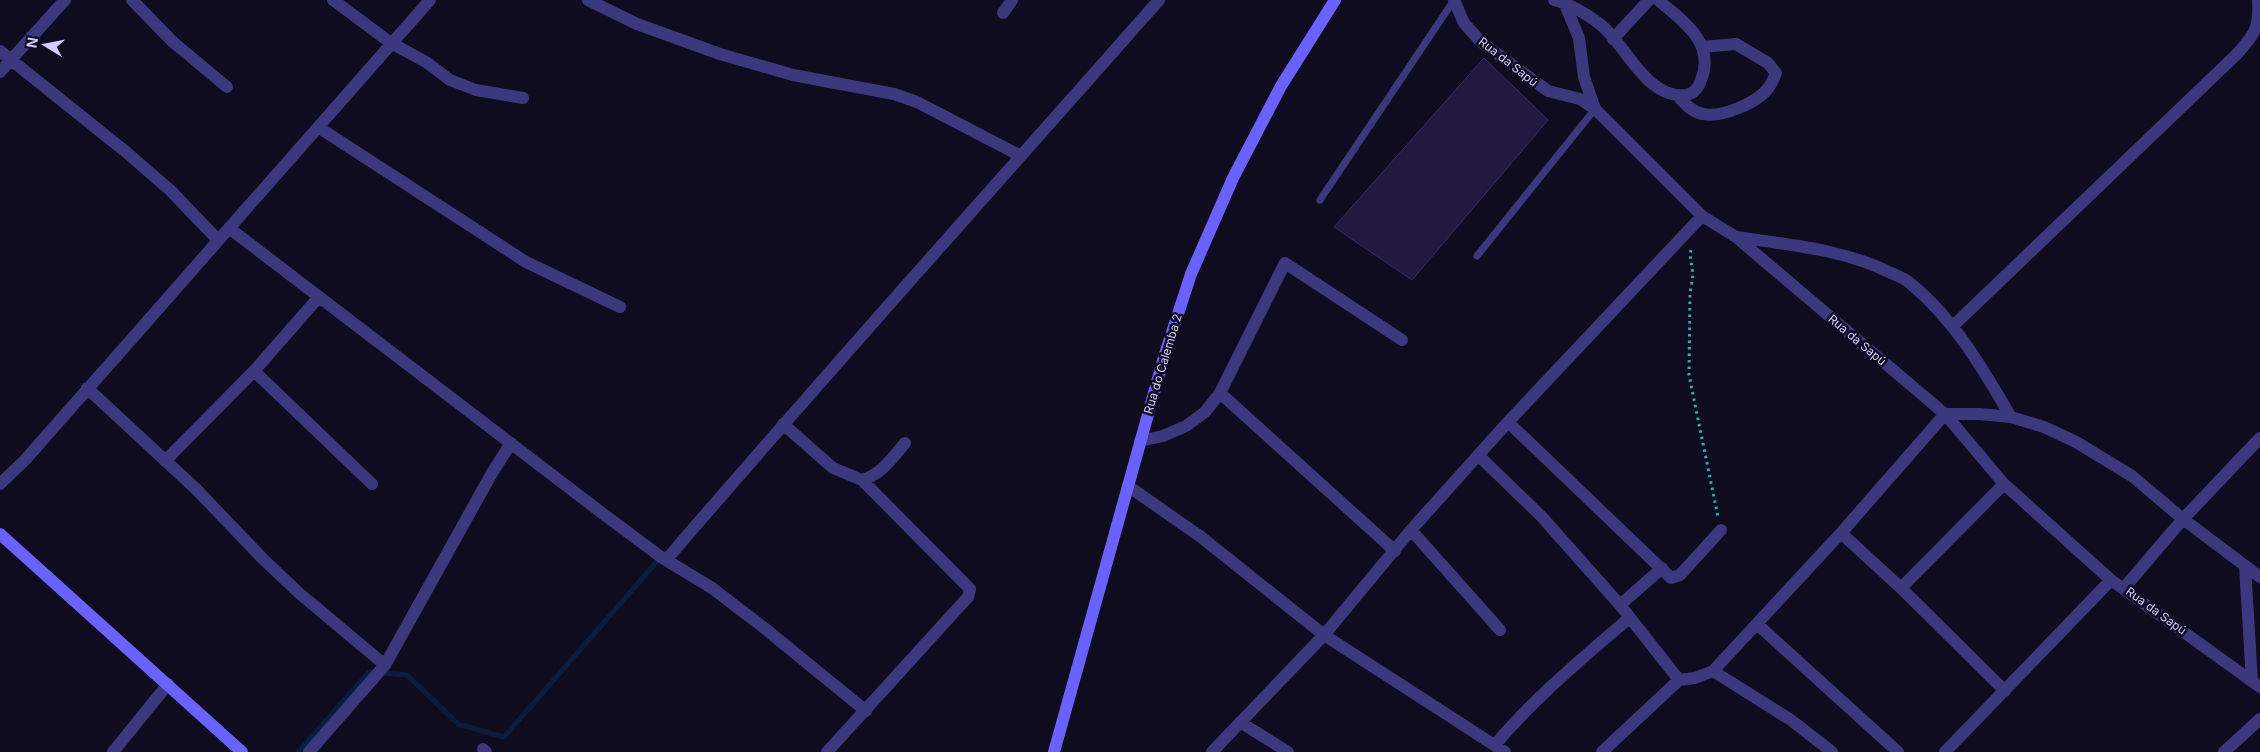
<svg xmlns="http://www.w3.org/2000/svg" width="2260" height="752" font-family="Inter,sans-serif">
<rect width="100%" height="100%" fill="#100c1f"/>
<g fill="none" stroke-linecap="round" stroke-linejoin="round">
<!-- stream -->
<path stroke="#0b1d3f" stroke-width="5" d="M298,752L369,672L407,675L458,724L504,737L661,557"/>
</g>
<!-- building -->
<path fill="#221940" stroke="#392b6b" d="M1484,58L1548,120L1412,280L1334,227Z"/>
<g fill="none" stroke-linecap="round" stroke-linejoin="round">
<!-- path -->
<path stroke="#2eafab" stroke-width="3" stroke-dasharray="2.5 4" stroke-linecap="butt" d="M1691,250L1690,254L1693,275L1690,294L1689,375L1718,517"/>
<!-- lane -->
<path stroke="#3c387e" stroke-width="7" d="M1320,200L1454,0
M1477,256L1595,109"/>
<!-- street -->
<path stroke="#3c387e" stroke-width="12" d="M132,0L173,42L227,87
M333,0L391,43L426,62L450,80L476,90L523,98
M588,0L637,24L720,54L793,75L894,94L917,102L1021,156
M1454,0L1464,23L1481,42L1548,91L1580,99L1595,109L1702,216L1736,237L1945,414L2004,484L2111,580L2260,687
M1554,0C1570,4 1588,15 1601,25C1627,46 1646,99 1686,95C1694,94 1699,87 1701,80C1716,43 1683,21 1658,0
M1564,2L1579,38L1584,77L1595,109
M1003,13L1012,0
M1613,39L1649,0
M0,51L126,152L170,190L218,240
M0,72L65,0
M1678,96C1685,104 1692,112 1703,114C1721,118 1758,103 1769,87C1772,83 1774,78 1776,73L1768,63L1736,44L1702,47
M318,127L526,262L620,307
M229,228L602,513L661,557L712,588L763,627L866,711
M1737,237C1789,245 1843,249 1891,273C1898,276 1906,279 1911,284C1954,319 1983,369 2011,417
M1953,326L2237,54C2254,35 2260,28 2258,0
M254,371L372,484
M87,388L196,489L263,559L299,593L385,665
M1220,393L1395,551
M1508,422L1671,578L1680,575L1721,530
M783,424L833,468L862,480C882,474 892,458 905,443
M1140,441L1163,436L1186,426L1205,412L1220,393L1285,263L1402,340
M1478,455L1542,517L1620,605L1679,680
M165,461L254,371L319,297
M0,484L26,459L430,0
M1128,486L1201,537L1324,635L1505,752
M1411,530L1500,630
M1841,533L1901,588L2005,691
M667,559C828,371 995,186 1159,0
M2245,566L2252,681
M1901,588L2004,484
M2124,588L2183,519L2260,438
M1620,605L1662,568
M1757,624L1898,752
M1713,671L1791,720L1832,752
M1240,722L1288,752
M1495,745C1535,697 1583,658 1629,618
M483,749L486,752
M113,752L168,684
M309,752L385,665L492,473L511,443
M827,752L968,597L970,589L862,480
M1212,752L1324,635L1411,530L1508,422L1702,216
M1602,752L1679,680L1695,678L1713,671L1841,533L1945,414H1979L2011,417L2044,427L2076,442L2132,476L2183,519L2260,577
M1945,752L2111,580
M2224,752L2260,719"/>
<!-- secondary -->
<path stroke="#6a62fe" stroke-width="12" d="M0,534L242,752
M1054,752L1164,357L1191,274L1233,178L1281,86L1335,0"/>
</g>
<g text-anchor="middle" stroke-width="5" stroke-linejoin="round" paint-order="stroke">
<!-- street labels -->
<g font-size="12" fill="#d2cbff" stroke="#100c1f">
<text transform="translate(1508 62) rotate(38)" y="4">Rua da Sapú</text>
<text transform="translate(1857 340) rotate(40)" y="4">Rua da Sapú</text>
<text transform="translate(1163 364) rotate(-73)" y="4">Rua do Calemba 2</text>
<text transform="translate(2156 611) rotate(36)" y="4">Rua da Sapú</text>
</g>
</g>
<!-- north arrow -->
<g transform="translate(45 45) rotate(280)" stroke="#100c1f" stroke-width="4" paint-order="stroke">
<path d="M0-4L9 19L0 12L-9 19Z" fill="#d2cbff"/>
<text y="-8" font-size="14" font-weight="bold" text-anchor="middle" fill="#d2cbff">N</text>
</g>
</svg>
